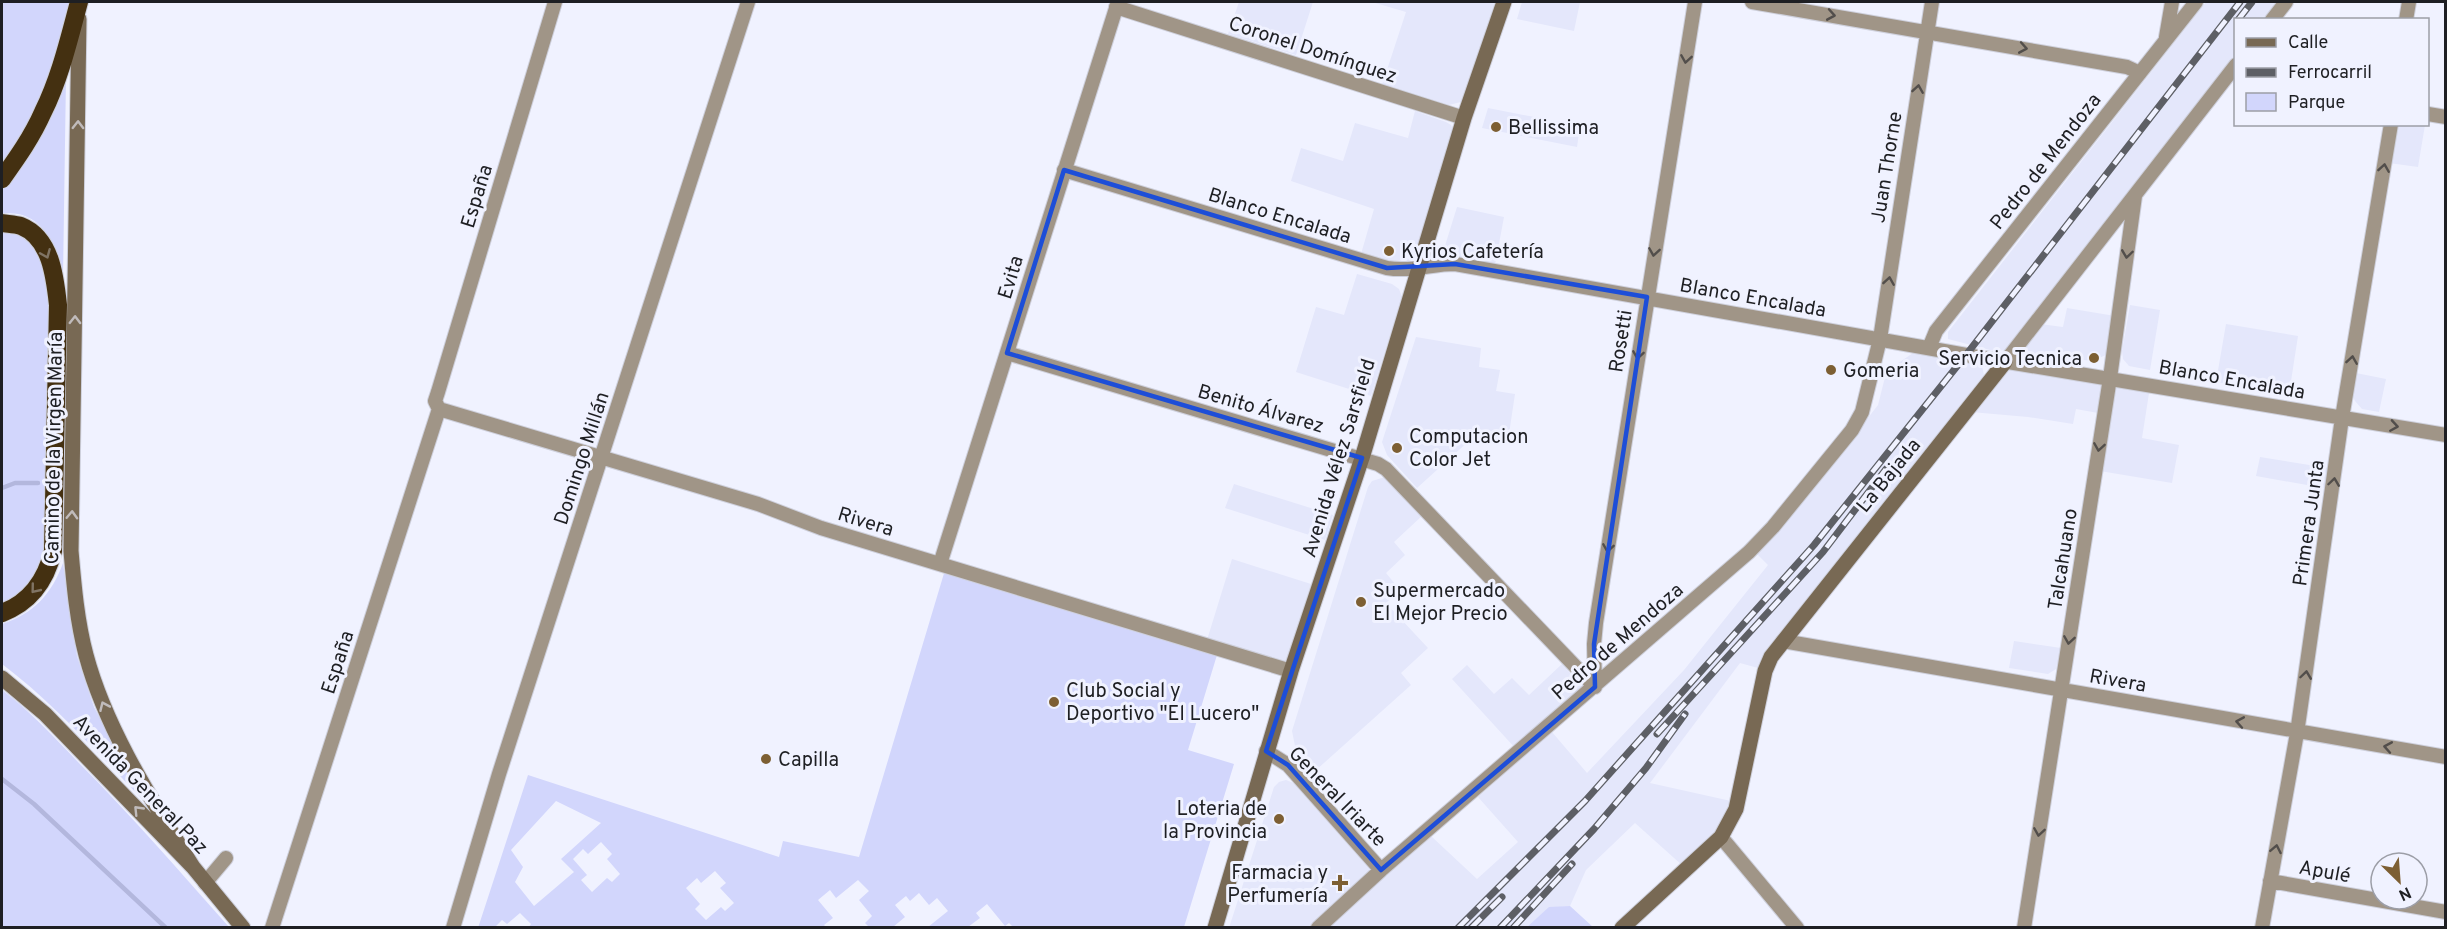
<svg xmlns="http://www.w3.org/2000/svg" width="2447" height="929" font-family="Overpass,sans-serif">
<rect width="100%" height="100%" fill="#f0f2ff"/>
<!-- built -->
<path fill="#e4e7fb" d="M1239,2H1313L1296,55L1228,34Z
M1372,2H1495L1466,94L1461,102L1449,105L1382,85L1406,12Z
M1522,2H1580L1574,31L1517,19Z
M2206,2H2277L2263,19L2236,20L2235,55L2006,350L1994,351L1948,339V332Z
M1488,108L1580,126L1577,147L1482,128Z
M1415,111L1446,122L1451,125L1454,132L1416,253L1409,264L1402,267L1361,254L1374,209L1291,181L1301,148L1343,161L1355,123L1408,138Z
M2395,125H2425L2418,167L2389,163Z
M1457,207L1504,217L1495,265L1452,259L1446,254L1444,249Z
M1357,274L1392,284L1399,289L1402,297L1371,396L1296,372L1316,307L1344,315Z
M2130,305L2160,310L2150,370L2129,366L2123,359L2122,351Z
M2067,308L2115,316L2106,355L2092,361L2022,352L2021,350L2040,324L2063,327Z
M2226,324L2298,336L2289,394L2216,382Z
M1416,337L1481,348L1479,367L1500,370L1496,391L1515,394L1509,434L1481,430L1417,488L1387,455L1382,442Z
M1913,353H1933L1978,364L1982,366L1984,375L1790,621L1758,668L1740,663L1650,783L1731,801L1722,828L1683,866L1635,823L1586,870L1570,906L1549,908L1527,927L1327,928L1431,836L1477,879L1518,842L1478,797L1552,732L1587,773L1684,670L1768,565L1756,553L1827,471L1878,405L1885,377L1891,368Z
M2012,368L2101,381L2103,386L2098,413L2076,409L2073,424L2028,417L1971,412L2004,371Z
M2356,373L2386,379L2379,412L2362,409L2355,401L2352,394Z
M2117,386L2150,387L2142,438L2179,445L2172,483L2100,471Z
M2260,457L2328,468L2324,488L2256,476Z
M1385,477L1423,515L1394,542L1405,555L1386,573L1400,590L1386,603L1428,648L1401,673L1411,685L1315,771L1295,746L1292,731L1368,487L1372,481Z
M1234,484L1333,515L1325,540L1225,508Z
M1232,559L1311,584L1287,659L1284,662L1207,640Z
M2014,641L2061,648L2056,669L2048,674L2009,668Z
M1562,664L1583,688L1516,749L1452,679L1467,665L1494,694L1512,678L1529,695Z
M1286,780L1296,784L1370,867V872L1368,877L1310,927L1229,928L1274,787L1279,782Z"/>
<!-- green -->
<path fill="#d2d6fc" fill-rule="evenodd" d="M2,2H70L52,75L37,108L2,167Z
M66,77L63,277C56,254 50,226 25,216C18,213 9,213 2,213V191Z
M2,231L20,235L33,246L43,265L50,306L44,548C36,578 28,589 2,605Z
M63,563L77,656L94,707L144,801C98,754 54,703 2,664V624C33,614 52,594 63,563Z
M945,570L1217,655L1188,750L1234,764L1184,927H1013L1009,923L1005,926L987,904L976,913L980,918L968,927H928L948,911L937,898L929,905L919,893L910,901L906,896L895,905L905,917L893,927H869L865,923L872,916L859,900L869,891L858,880L836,898L830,890L818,900L833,918L824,925L826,927L528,928L531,924L520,913L507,924L502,920L495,927L478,928L528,775L779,857L783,841L859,857ZM556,801L601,823L561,859L574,872L534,906L515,882L523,867L511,850ZM601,842L612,854L607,859L620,874L612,882L607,878L592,892L581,880L587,875L573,859L583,849L588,854ZM715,871L726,883L720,888L734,903L725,911L721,907L706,920L695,909L700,904L686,888L697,878L701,883Z
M2,690C30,711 54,737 78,762C131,815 180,872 229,927H2Z
M1570,906L1593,927H1527L1549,907Z"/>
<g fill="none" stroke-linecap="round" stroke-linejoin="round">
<!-- stream -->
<path stroke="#b3b7dd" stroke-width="4.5" d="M2,488L15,483H38
M2,779L34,804L166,928"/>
<defs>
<path id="street" d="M555,2L438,392L435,401L439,409L758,504L821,528L1291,671
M1752,2L2127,67L2140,73
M1116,7L1464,118
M2272,20L2286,2
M2406,20L2409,2
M2166,37L2172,2
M2428,114L2446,117
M1064,170L1387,268C1411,272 1432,264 1455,264L1972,356L2446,435
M1929,348L1936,331L2196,2
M1007,353L1378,464L1386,469L1595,687
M2005,362L2236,65
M940,564L1118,2
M1783,641L2446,757
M1595,687L1594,644L1596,623L1695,2
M1266,751L1288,765L1381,870
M1721,837L1797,928
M2270,881L2446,912
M205,883L226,858
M272,928L439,409
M453,928L499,774L748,2
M1318,928L1381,870L1749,552L1773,527L1852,430L1862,412L1880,339L1932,2
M2024,928L2110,378L2135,196
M2262,928L2297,733L2342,418L2391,124"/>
<path id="secondary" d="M79,19L71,551C74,586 77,621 86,655C106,730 153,802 193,867
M2,678L45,714L103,774L193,867L243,928
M1215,928L1291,671L1362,458L1464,118L1504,2
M1622,928L1721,837L1736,809L1765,671L1771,657L2005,362"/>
<path id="highway" d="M2,179C17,158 32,137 43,112C60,78 69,39 79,2
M2,223C7,224 15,224 21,226C51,238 55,277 58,305L53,551C46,580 31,602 2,613"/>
</defs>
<!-- street casing -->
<use href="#street" stroke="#ced0dc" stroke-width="16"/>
<!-- secondary casing -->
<use href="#secondary" stroke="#ced0dc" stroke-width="17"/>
<!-- highway casing -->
<use href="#highway" stroke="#ced0dc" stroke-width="20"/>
<!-- street -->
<use href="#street" stroke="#a09587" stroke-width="14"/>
<!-- secondary -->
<use href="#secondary" stroke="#786954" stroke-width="15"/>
<!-- highway -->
<use href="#highway" stroke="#443011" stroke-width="18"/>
<defs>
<path id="rail" d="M2238,20L2252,2
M1657,734L1823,552L1886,469
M1458,928L1585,801L1814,545L1966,355L2240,2
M1471,928L1502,897
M1500,928L1594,829L1646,768L1685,714
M1513,928L1572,864"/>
</defs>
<!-- rail casing -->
<use href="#rail" stroke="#5d5f65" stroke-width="7"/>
<!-- rail -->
<use href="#rail" stroke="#f0f2ff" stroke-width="4.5" stroke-dasharray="14" stroke-linecap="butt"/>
</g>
<!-- one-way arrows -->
<defs><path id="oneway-chevron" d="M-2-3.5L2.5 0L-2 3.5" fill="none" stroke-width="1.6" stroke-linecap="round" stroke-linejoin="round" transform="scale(1.5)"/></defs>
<g stroke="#524e4b">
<use href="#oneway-chevron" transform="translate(1831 15) rotate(10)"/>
<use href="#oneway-chevron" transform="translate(2023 48) rotate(10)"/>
<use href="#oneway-chevron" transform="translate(1686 59) rotate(99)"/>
<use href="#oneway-chevron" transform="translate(1918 89) rotate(-81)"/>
<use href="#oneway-chevron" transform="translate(2384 168) rotate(-81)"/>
<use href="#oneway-chevron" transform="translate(1654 252) rotate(99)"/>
<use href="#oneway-chevron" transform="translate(2127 254) rotate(98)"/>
<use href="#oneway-chevron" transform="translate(1889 281) rotate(-81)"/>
<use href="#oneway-chevron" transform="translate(1638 355) rotate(99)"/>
<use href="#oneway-chevron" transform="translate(2352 360) rotate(-81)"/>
<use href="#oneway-chevron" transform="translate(2394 426) rotate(9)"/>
<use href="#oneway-chevron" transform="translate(2099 447) rotate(99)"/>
<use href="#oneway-chevron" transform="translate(2334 482) rotate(-82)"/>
<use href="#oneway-chevron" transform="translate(1608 548) rotate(99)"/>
<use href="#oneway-chevron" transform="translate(2069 640) rotate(99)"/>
<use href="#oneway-chevron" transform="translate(2306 675) rotate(-82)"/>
<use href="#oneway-chevron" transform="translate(2240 722) rotate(-170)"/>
<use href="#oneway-chevron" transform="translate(2388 747) rotate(-170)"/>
<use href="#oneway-chevron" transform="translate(2039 832) rotate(99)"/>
<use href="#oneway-chevron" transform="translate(2276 849) rotate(-79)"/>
</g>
<g stroke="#c0bbbb">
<use href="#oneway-chevron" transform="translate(78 125) rotate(-89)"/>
<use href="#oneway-chevron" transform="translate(75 320) rotate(-89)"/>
<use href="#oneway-chevron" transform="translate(72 515) rotate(-88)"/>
<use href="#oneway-chevron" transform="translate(104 706) rotate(-114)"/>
<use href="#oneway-chevron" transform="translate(138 810) rotate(-134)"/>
</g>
<g stroke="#807464">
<use href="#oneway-chevron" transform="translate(46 254) rotate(67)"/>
<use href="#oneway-chevron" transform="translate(35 589) rotate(129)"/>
</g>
<!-- marked area -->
<path fill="none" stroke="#1d4ed8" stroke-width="4.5" stroke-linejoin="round" d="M1064,170L1387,268L1455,264L1647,297L1594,644L1595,687L1381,870L1288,765L1266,751L1362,458L1007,353Z"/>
<!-- markers -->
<g fill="#7d5f33" stroke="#f0f2ff" stroke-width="2">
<circle cx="1496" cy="127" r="6"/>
<circle cx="1389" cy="251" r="6"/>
<circle cx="2094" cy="358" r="6"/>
<circle cx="1831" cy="370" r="6"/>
<circle cx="1397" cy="448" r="6"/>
<circle cx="1361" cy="602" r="6"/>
<circle cx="1054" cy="702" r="6"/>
<circle cx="766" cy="759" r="6"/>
<circle cx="1279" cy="819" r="6"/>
<path d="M1337 874h6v6h6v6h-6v6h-6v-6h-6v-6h6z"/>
</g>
<g text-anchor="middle" stroke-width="6" stroke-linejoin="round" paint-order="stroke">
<!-- street labels -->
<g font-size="20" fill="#1e1f23" stroke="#f0f2ff">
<text transform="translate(1313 49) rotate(18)" y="7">Coronel Domínguez</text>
<text transform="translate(2045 161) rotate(-52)" y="7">Pedro de Mendoza</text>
<text transform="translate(1886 167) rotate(-81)" y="7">Juan Thorne</text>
<text transform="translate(476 196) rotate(-73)" y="7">España</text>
<text transform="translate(1280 215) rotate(17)" y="7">Blanco Encalada</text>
<text transform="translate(1010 277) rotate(-73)" y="7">Evita</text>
<text transform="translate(1753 297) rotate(10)" y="7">Blanco Encalada</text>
<text transform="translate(1620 341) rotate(-81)" y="7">Rosetti</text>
<text transform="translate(2232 379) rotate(10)" y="7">Blanco Encalada</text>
<text transform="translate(1261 408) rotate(16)" y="7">Benito Álvarez</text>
<text transform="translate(53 448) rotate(-89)" y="7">Camino de la Virgen María</text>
<text transform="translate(581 458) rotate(-72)" y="7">Domingo Millán</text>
<text transform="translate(1338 458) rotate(-73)" y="7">Avenida Vélez Sarsfield</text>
<text transform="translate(1888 475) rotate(-51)" y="7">La Bajada</text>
<text transform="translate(866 521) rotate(17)" y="7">Rivera</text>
<text transform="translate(2308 523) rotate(-82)" y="7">Primera Junta</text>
<text transform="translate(2062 559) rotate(-81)" y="7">Talcahuano</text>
<text transform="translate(1617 641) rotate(-41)" y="7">Pedro de Mendoza</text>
<text transform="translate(337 662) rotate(-72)" y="7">España</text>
<text transform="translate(2118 680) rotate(10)" y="7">Rivera</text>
<text transform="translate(141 784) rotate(46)" y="7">Avenida General Paz</text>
<text transform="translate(1338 796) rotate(46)" y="7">General Iriarte</text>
<text transform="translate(2325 871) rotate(10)" y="7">Apulé</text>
</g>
<!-- poi labels -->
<g font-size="20" fill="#1e1f23" stroke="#f0f2ff" text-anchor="start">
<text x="1508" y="134">Bellissima</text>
<text x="1401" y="258">Kyrios Cafetería</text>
<text x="2082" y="365" text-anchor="end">Servicio Tecnica</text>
<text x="1843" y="377">Gomeria</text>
<text x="1409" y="443">Computacion<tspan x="1409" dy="23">Color Jet</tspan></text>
<text x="1373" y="597">Supermercado<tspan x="1373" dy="23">El Mejor Precio</tspan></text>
<text x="1066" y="697">Club Social y<tspan x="1066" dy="23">Deportivo "El Lucero"</tspan></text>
<text x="778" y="766">Capilla</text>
<text x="1267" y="815" text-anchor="end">Loteria de<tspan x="1267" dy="23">la Provincia</tspan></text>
<text x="1328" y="879" text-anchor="end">Farmacia y<tspan x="1328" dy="23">Perfumería</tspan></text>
</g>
</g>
<!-- border -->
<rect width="2447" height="929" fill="none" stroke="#1e1f23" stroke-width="6"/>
<!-- legend -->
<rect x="2234" y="18" width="195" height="108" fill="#f0f2ff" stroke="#9c9ea7" stroke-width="1.5"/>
<rect x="2246" y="38" width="30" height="9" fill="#786954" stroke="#9c9ea7" stroke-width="1.5"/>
<text x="2288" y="48" font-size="18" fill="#1e1f23">Calle</text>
<rect x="2246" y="68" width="30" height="9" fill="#5d5f65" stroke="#9c9ea7" stroke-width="1.5"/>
<text x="2288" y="78" font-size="18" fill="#1e1f23">Ferrocarril</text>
<rect x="2246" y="93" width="30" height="18" fill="#d2d6fc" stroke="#9c9ea7" stroke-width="1.5"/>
<text x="2288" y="108" font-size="18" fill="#1e1f23">Parque</text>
<!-- north arrow -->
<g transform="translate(2399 881) rotate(155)"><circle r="28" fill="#f0f2ff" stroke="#9c9ea7" stroke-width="1.5"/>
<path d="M0-4.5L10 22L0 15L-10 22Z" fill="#7d5f33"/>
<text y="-9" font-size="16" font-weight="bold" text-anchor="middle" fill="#1e1f23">N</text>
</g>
</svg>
